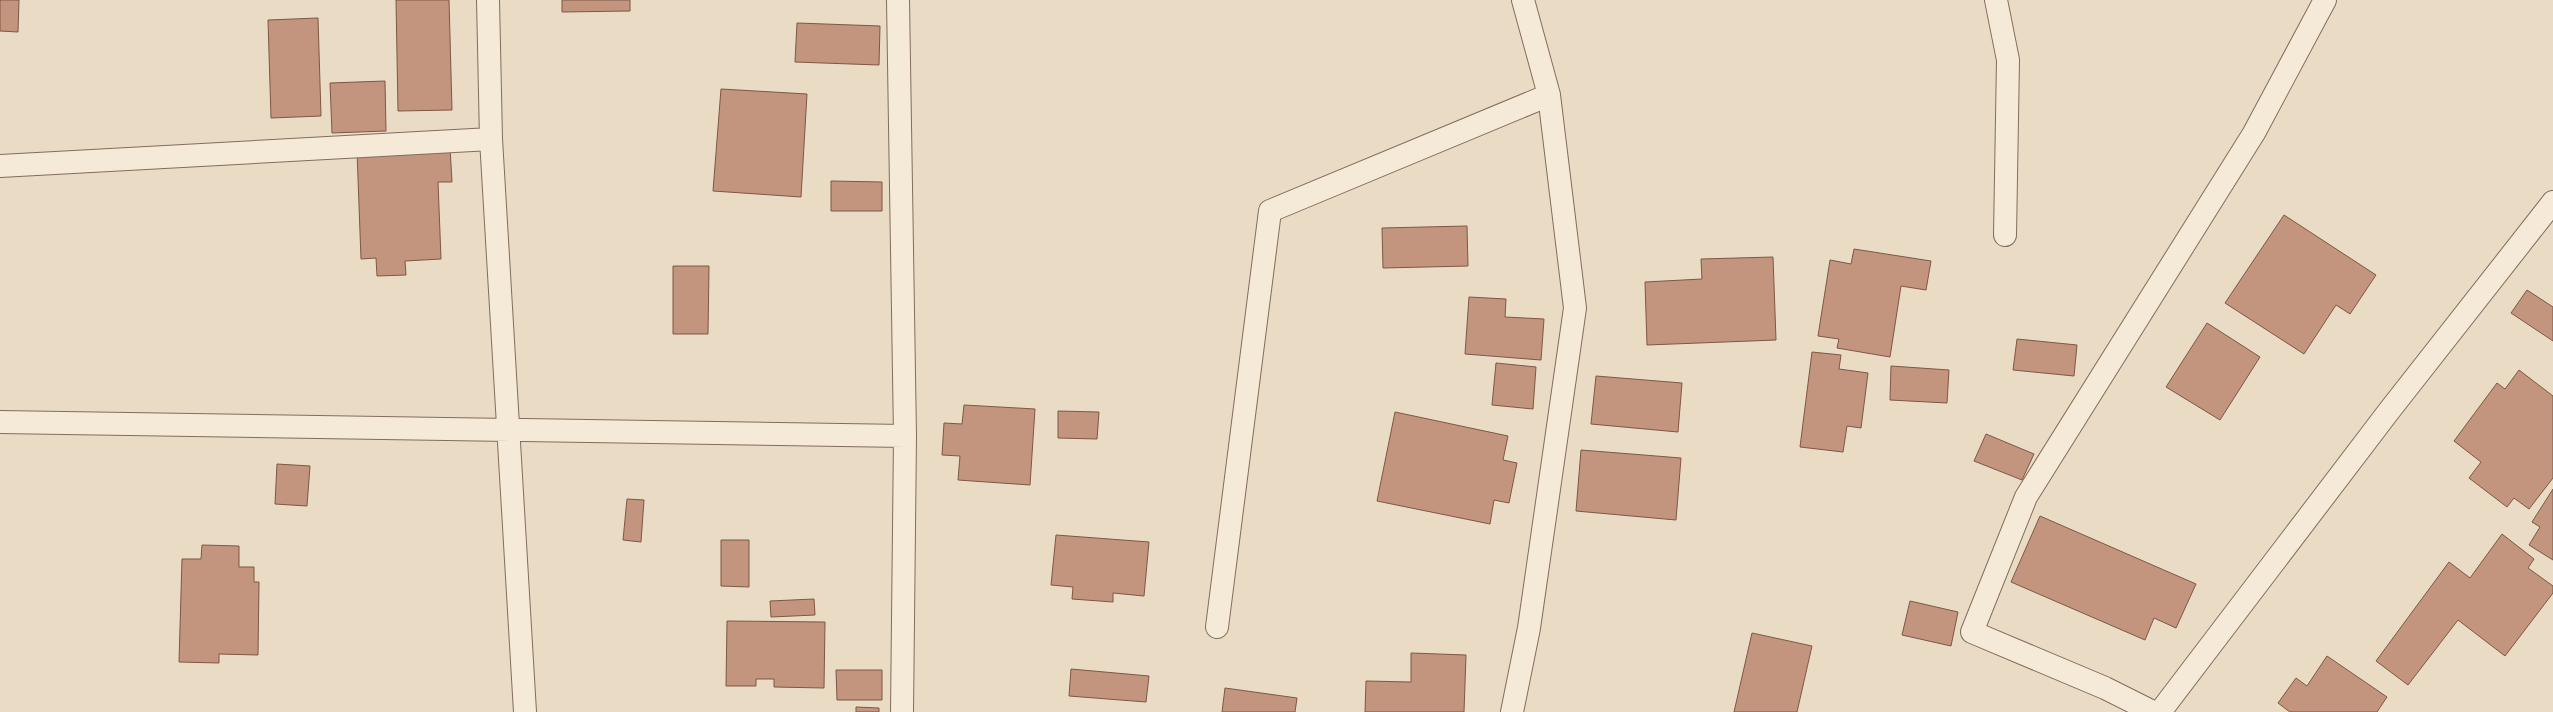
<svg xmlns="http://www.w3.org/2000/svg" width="2553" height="712" font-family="Literata,serif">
<rect width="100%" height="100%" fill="#e9dbc4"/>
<!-- building -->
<path fill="#c3957e" stroke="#7e5745" d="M0,0H19L18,32L0,31Z
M396,0H449L452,110L398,111Z
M562,0H630V11L562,12Z
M318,18L321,116L271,118L268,20Z
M797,23L880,26L879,65L795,62Z
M385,81L386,131L332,133L330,83Z
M721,89L807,94L801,197L713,191Z
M450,147L452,182H438L441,259L405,261L406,275L377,276L376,258L361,259L357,151Z
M831,181L882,182V211H831Z
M2284,215L2376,275L2350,314L2336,305L2304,354L2225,303Z
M1467,226L1468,266L1383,268L1382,228Z
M1854,249L1931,261L1926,290L1901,286L1890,357L1837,348L1839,339L1818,336L1830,260L1851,264Z
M1773,257L1776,340L1647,345L1645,282L1702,279L1701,259Z
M673,266H709L708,334H673Z
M2527,290L2553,307V341L2511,313Z
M1469,297L1506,299L1505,317L1544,319L1541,360L1465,354Z
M2207,323L2260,357L2220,420L2166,387Z
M2017,339L2077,345L2074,376L2013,370Z
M1812,352L1841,355L1839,369L1868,373L1861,428L1847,426L1843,452L1800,447Z
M1496,363L1536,367L1533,409L1492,405Z
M1891,366L1949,370L1947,403L1890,400Z
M2519,370L2553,396V478L2529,509L2514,498L2507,507L2469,478L2481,462L2454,441L2497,383L2505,389Z
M1596,376L1682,383L1678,432L1591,424Z
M964,405L1035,409L1030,485L958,480L960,456L942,455L944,423L962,424Z
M1058,411L1099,412L1097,439L1058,438Z
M1395,412L1508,436L1503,460L1517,463L1509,503L1494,500L1490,524L1377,501Z
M1986,434L2034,454L2022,480L1974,461Z
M1581,450L1681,458L1676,520L1576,511Z
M277,464L310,466L307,506L275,504Z
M2553,489V560L2529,545L2540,527L2532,522Z
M627,499L644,500L641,542L623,540Z
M2040,516L2196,584L2176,628L2154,618L2145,640L2011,582Z
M2502,534L2534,559L2528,568L2553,586V593L2505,656L2458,620L2408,685L2376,661L2449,562L2470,578Z
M1056,535L1149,542L1144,596L1113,593V602L1072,599L1073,587L1051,585Z
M721,540H749V587L721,586Z
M202,545L239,546V567H254V582H259L258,655L219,654V663L179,662L182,559H201Z
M814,599L815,615L771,617L770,601Z
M1910,601L1958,612L1951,646L1902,635Z
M727,621L825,622L824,688L774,687V679H756V686H726Z
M1752,633L1812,646L1797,712H1734Z
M1411,653L1466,655L1464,712H1365L1366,681L1411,682Z
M2327,656L2387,697L2377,712H2290L2278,703L2296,678L2307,686Z
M1071,669L1149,676L1146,702L1069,696Z
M836,670H882V700H837Z
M1225,688L1297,698L1295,712H1222Z
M856,707L879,708V712H856Z"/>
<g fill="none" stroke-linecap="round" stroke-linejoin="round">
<defs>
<path id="minor" d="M488,0L491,139L525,712
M898,0L905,436L902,712
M1996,0L2008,60L2005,235
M0,166L491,139
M0,422L905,436
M1217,627L1270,211L1549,95
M1512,712L1529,628L1575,308L1549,95L1523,0
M2153,712L2105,688L1972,632L2026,497L2254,133L2325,0
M2160,712L2389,411L2553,202"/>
</defs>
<!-- minor casing -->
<use href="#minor" stroke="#826d5d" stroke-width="24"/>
<!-- minor -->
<use href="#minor" stroke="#f5e9d7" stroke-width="22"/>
</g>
</svg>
